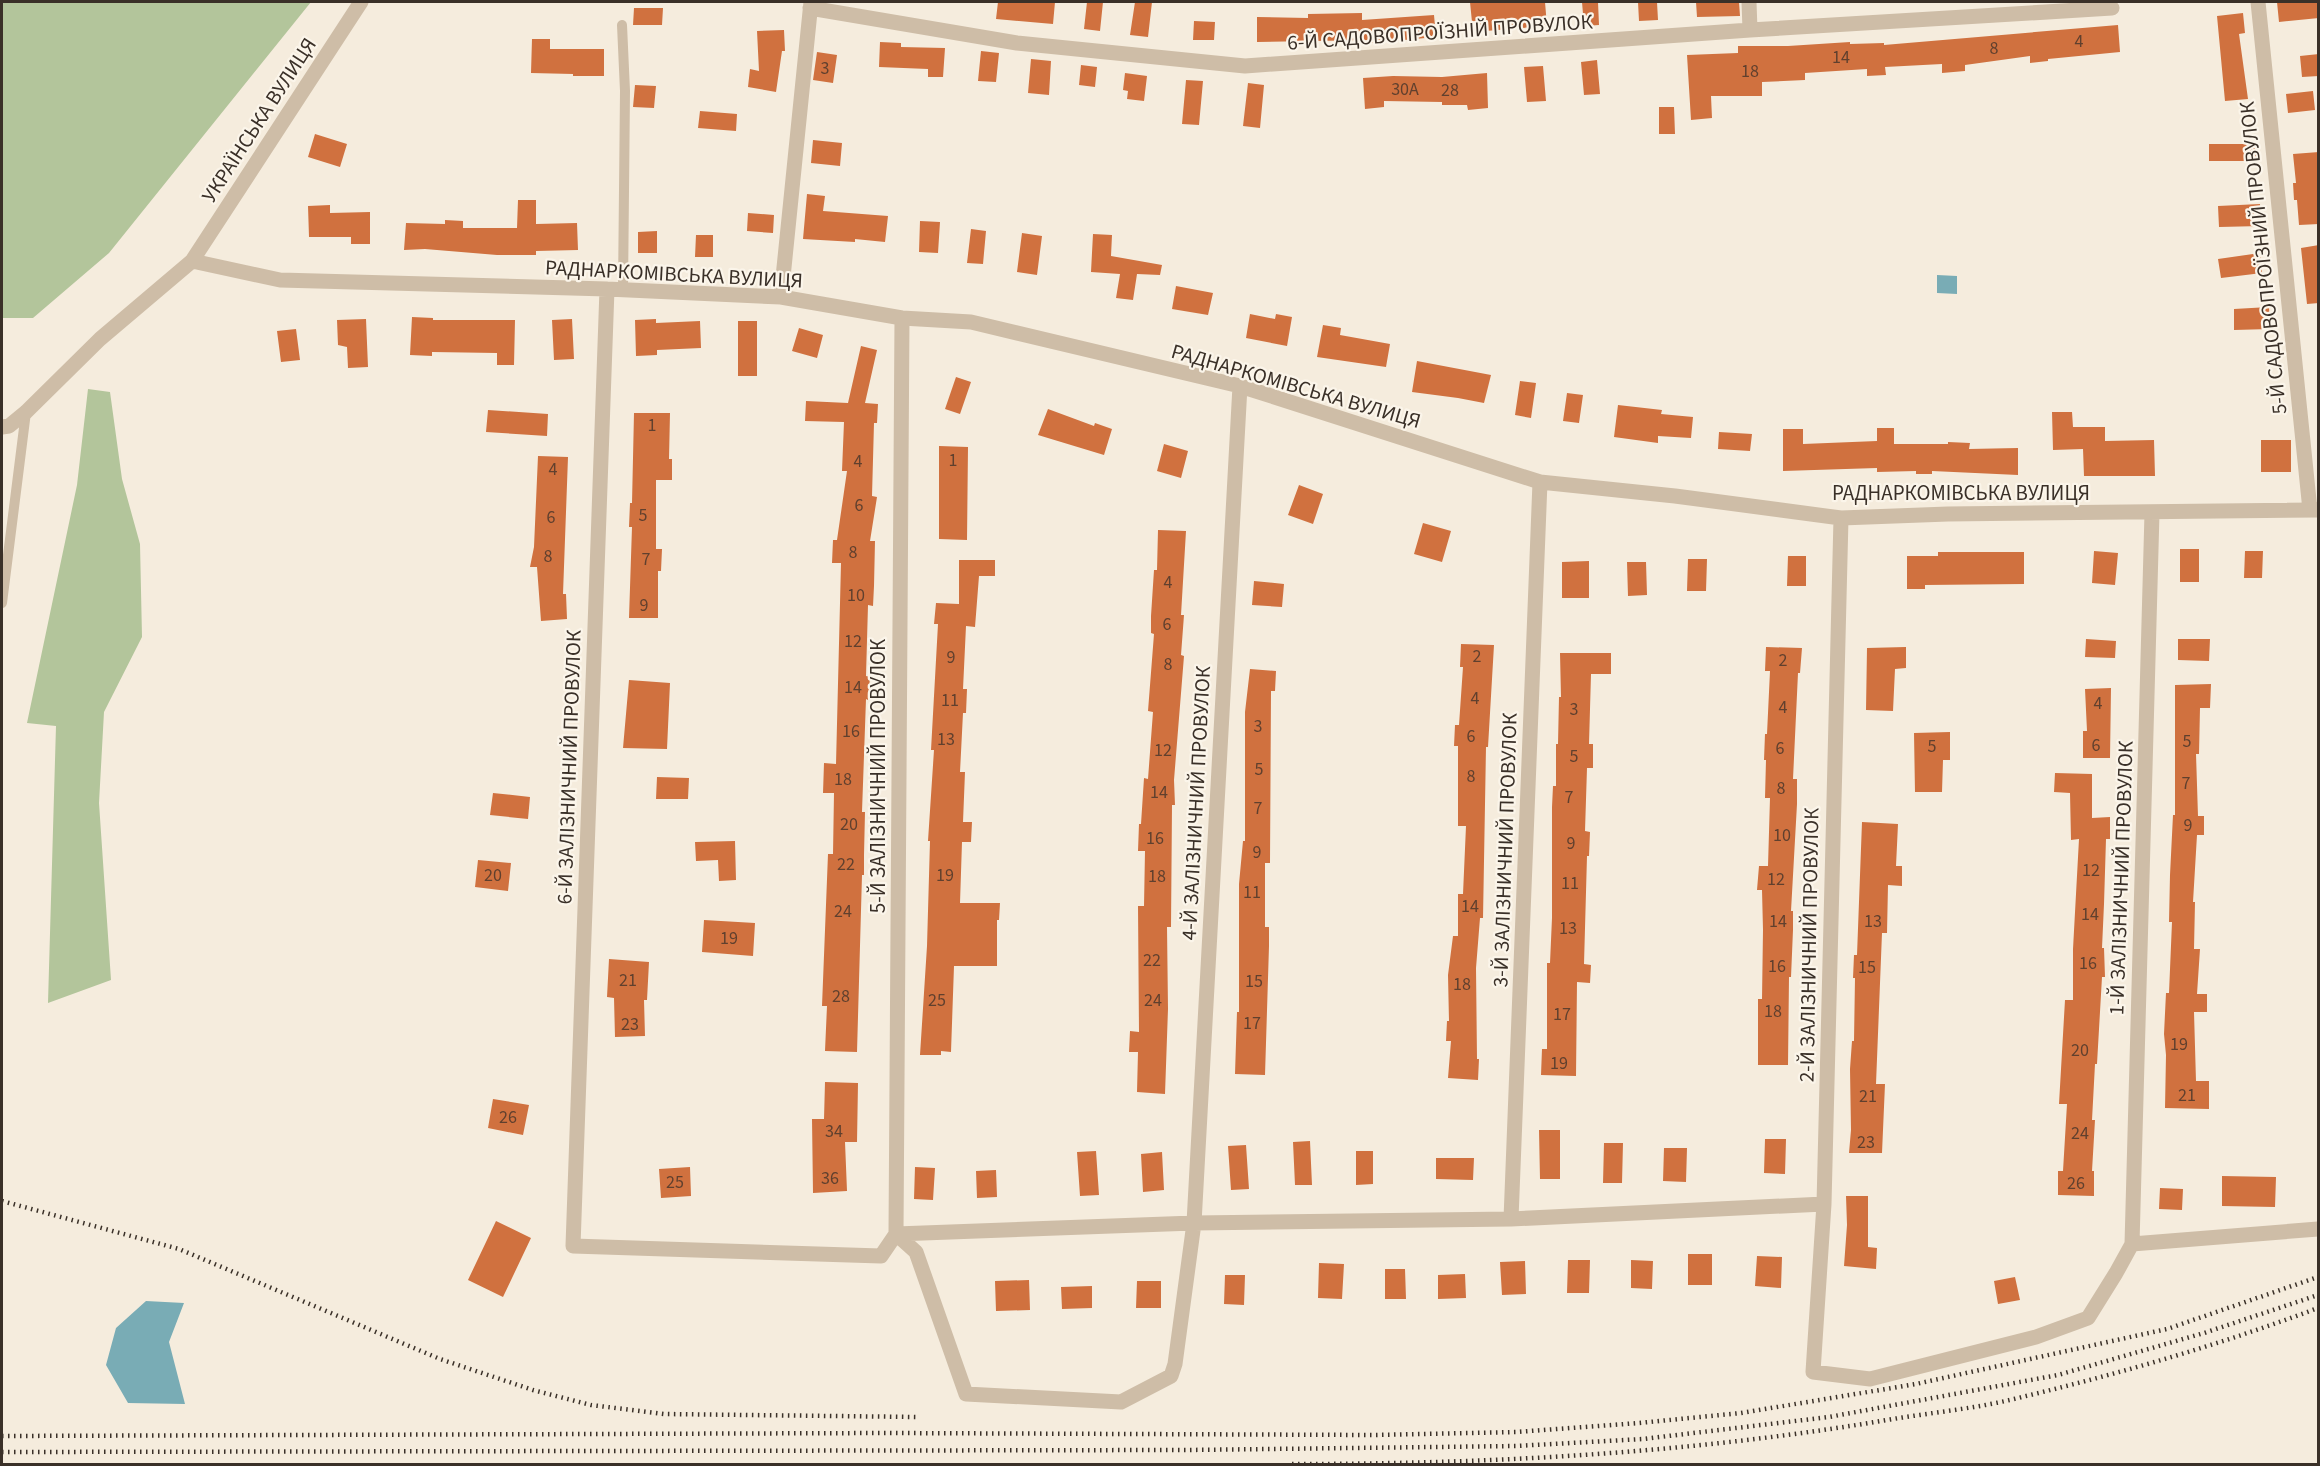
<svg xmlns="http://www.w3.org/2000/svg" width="2320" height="1466" font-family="'Source Sans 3',sans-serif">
<rect width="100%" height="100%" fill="#f5ecdd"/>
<!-- green -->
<path fill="#b3c59b" d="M2,2H311L109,253L33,318H2Z
M88,389L110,392L122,479L140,544L142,637L104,712L99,803L111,980L48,1003L56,726L27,723L77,485Z"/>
<!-- water -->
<path fill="#79acb5" d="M1937,275L1957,276V294L1937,293Z
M146,1301L184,1303L169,1342L185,1404L128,1403L106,1365L116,1328Z"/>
<!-- building -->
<path fill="#d0713f" d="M998,2H1055L1053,24L996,19Z
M1087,2H1103L1100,31L1084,29Z
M1135,2H1152L1148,37L1130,35Z
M1470,2H1545L1547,26L1473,32Z
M1582,2H1598L1599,25L1584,26Z
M1638,2H1657L1658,20L1639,21Z
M1696,2H1739L1740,16L1697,17Z
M2277,2H2319V18L2279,22Z
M634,8H663L662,25H633Z
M1362,13V20L1434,15L1436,37L1372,43V40L1257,42V17L1308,18V14Z
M2243,13L2245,33L2239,34L2248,99L2225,101L2217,16Z
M1194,21L1215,22L1214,40H1193Z
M2118,25L2120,52L2048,59V61L2030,63V56L1965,65V71L1942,73V64L1885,67L1886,75L1867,76V69L1805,73V80L1762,82V96H1711L1712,118L1691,120L1687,55L1738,53V46H1788L1850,42V44L1884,43V45Z
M784,30L785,51H782L776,92L748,87L750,69L759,71L757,31Z
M532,39H550V49H604V76H573V74L531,73Z
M880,42L901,43V47L945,48L943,77H928V69L879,67Z
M981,51L999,53L996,82L978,81Z
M817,52L837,55L833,83L813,80Z
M2319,54V76L2302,77L2300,56Z
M1031,59L1051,61L1049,95L1028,93Z
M1597,60L1600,94L1584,95L1581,62Z
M1081,65L1097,67L1095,87L1079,85Z
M1543,66L1546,101L1527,102L1524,67Z
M1125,73L1147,76L1144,101L1127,99L1128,91L1123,90Z
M1487,73L1488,108L1468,110L1467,105H1442V102L1384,101V107L1365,109L1363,78L1393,76L1442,77Z
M1186,80L1203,81L1199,125L1182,124Z
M1248,83L1264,85L1260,128L1243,126Z
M635,85L656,86L654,108L633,107Z
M2313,91L2315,110L2288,113L2286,94Z
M1659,107H1674L1675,134H1659Z
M700,111L737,114L736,131L698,128Z
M315,134L347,144L340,167L308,157Z
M813,140L842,143L840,166L811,163Z
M2209,144H2257V161H2209Z
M2319,152V224L2299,225L2297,200H2294L2293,183H2296L2293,154Z
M807,194L825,196L823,211L888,216L885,242L855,239V242L803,239Z
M518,200H536V224L577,223L578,250L536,251V255H497L425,249L404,250L406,223L445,224V220L463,221V228H517Z
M2260,204L2261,226L2219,227L2218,206Z
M330,205V213L370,212V244H351V237H309L308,206Z
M748,213L774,215L773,233L747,231Z
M920,221L940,222L938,253L919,252Z
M971,229L986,231L983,264L967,263Z
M657,231V253H638V232Z
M1022,233L1042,236L1037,275L1017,272Z
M1093,234L1112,235L1111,256L1162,265L1160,275L1137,274L1133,300L1116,298L1120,274L1091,272Z
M696,235H713V257H695Z
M2319,245V303L2307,304L2301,248Z
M2260,253L2262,273L2221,278L2218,259Z
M1176,286L1213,293L1208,315L1172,309Z
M2269,307L2270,329L2234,330V309Z
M1250,314L1275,319L1276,314L1292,317L1287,346L1246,338Z
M412,317L433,318V320H515L514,365H497V353L432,352V356L410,355Z
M366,319L368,367L348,368L347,347L338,345L337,320Z
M572,319L574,359L554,360L552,320Z
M656,319V323L700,321L701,348L657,350V355L636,356L635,320Z
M738,321H757V376H738Z
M1323,325L1341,328L1340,335L1390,344L1386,367L1317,357Z
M799,328L823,335L817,358L792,351Z
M296,329L300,360L281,362L277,331Z
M861,346L877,350L865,403L878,404L877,423H874L872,496L877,497L870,541H875L874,586L873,606L868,605L866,676L870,677L868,700L866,699L862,812H865L864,855V875H862L857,1052L825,1051L827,1006H822L828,854H833L834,793H823L824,763L836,764L841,563H832L833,540H837L847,471H842L844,422L805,421L806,401L848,403Z
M1417,361L1491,375L1484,403L1458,398L1412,392Z
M956,377L971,382L960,414L945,409Z
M1520,381L1536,383L1531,418L1515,415Z
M1567,393L1583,395L1579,423L1563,421Z
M1618,405L1662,410L1661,414L1693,417L1691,438L1658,436V443L1614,437Z
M1048,409L1094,426L1095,423L1112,429L1104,455L1038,435Z
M488,410L548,414L547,436L486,432Z
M2052,412H2072L2073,427H2105V441L2154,440L2155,476H2084L2083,449L2053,450Z
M634,413H670L669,459H672V480H656V549H662L661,571H658V618H629L632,527H629L630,503H632Z
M1877,428H1894V444H1948V442L1970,443L1969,449L2018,448V475L1932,471V474H1916V471L1877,472V468L1783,471V429H1803V444L1877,441Z
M1719,432L1752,434L1750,451L1718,449Z
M2261,440H2291V472H2261Z
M1164,444L1188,451L1181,478L1157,471Z
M939,446L968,447L967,540L939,539Z
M538,456L568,457L563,594H566L567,619L541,621L537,567H530L534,547Z
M1299,485L1323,494L1313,524L1288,515Z
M1423,523L1451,531L1442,562L1414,554Z
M1158,530L1186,531L1181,615H1184L1181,655L1184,656L1174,780L1175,805H1172L1171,927H1167L1168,1009L1165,1094L1137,1092L1138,1052H1129L1130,1031L1139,1032L1138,906H1144L1145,851H1138L1139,824H1141L1144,778L1148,779L1153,712L1148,711L1154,634L1151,633V616L1154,570H1157Z
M2180,549H2199V582H2180Z
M2094,551L2118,553L2115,585L2092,583Z
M2245,551H2263L2262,578H2244Z
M1938,552H2024V584L1925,585V589H1907V556H1938Z
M1788,556H1806V586H1787Z
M1688,559H1707L1706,591H1687Z
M959,560H995V576H979L975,627L966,626L963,689H967L966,713H963L960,772H965L963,822H972L971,842H962L960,903H1000L999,920H997V966H954L951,1052L941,1051V1055H920L927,946L930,841H928L934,750H931L938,624H934L936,603L959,604Z
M1589,561V598H1562V562Z
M1627,562H1646L1647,595L1628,596Z
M1254,581L1284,584L1282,607L1252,605Z
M2086,639L2116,641L2115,658L2085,657Z
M2178,639H2210L2209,661L2178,660Z
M1461,644L1494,645L1488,747H1486L1483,918H1480L1476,968L1477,1059H1479L1478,1080L1448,1078L1451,1041H1446L1447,1021H1449L1448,975L1453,936H1458V894H1463L1466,826H1458V746H1454L1455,725H1459L1463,667H1460Z
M1766,647L1802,648L1800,673H1798L1793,779H1797V804L1791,911H1793V930L1791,977H1789L1788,1065H1758V999H1762L1763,930L1762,890H1757L1759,866H1768L1770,798H1765L1766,760H1764L1765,734H1767L1770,671H1765Z
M1906,647V668L1895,669L1893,711L1866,710L1867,648Z
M1560,653H1611V674H1591L1589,744H1593V768H1587L1585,831L1590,832L1589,856H1587L1584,964L1591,965L1590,983L1577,982L1576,1076L1541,1075L1542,1049H1547V963H1550L1552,918V807L1553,786H1556V744H1558L1559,697H1561Z
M1250,669L1276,671L1275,691H1271L1270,863H1265V927H1269V946L1265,1075L1235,1074L1237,1012H1239V884L1243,841H1245V712Z
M629,680L670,683L667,749L623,748Z
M2211,684L2210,708H2200L2199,754H2196L2198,816H2204V835H2197L2193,902H2195L2194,949H2200L2197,994H2207V1012H2194L2196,1081H2209V1109L2165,1108L2166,1055L2164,1034L2166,993H2169L2172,922H2169L2170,875L2173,815H2175V685Z
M2111,688L2110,758H2083V731H2087L2085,689Z
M1950,732V760H1943L1942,792H1915L1914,733Z
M2055,773L2092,774V818L2110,817V839H2106L2104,904L2102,948H2104L2105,977H2102L2097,1064H2095L2092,1120H2095L2092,1171H2094V1196L2058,1195V1171H2063L2067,1104H2059L2065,1000H2073V949L2079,839L2071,840L2070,793L2054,792Z
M657,777L689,778L688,799H656Z
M493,793L530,797L528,819L490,815Z
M1862,822L1898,824L1896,866H1902V886L1888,885L1887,933H1882L1876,1084H1885L1882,1153H1849L1851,1130L1850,1069L1852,1041H1854L1855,978H1853L1854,955H1857Z
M735,841L736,880L719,881L718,860L696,861L695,842Z
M478,860L511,863L508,891L475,887Z
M704,920L755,923L753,956L702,952Z
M609,959L649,962L647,1000H644L645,1036L615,1037L614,998L607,997Z
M825,1082L858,1083L857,1142H845L847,1191L813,1193L812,1119H824Z
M493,1099L529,1105L523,1135L488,1128Z
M1539,1130H1560V1179H1540Z
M1765,1139H1786L1785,1174L1764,1173Z
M1310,1141L1312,1185H1295L1293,1142Z
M1604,1143H1623L1622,1183H1603Z
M1246,1145L1249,1189L1231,1190L1228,1146Z
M1664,1148H1687L1686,1182L1663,1181Z
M1096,1151L1099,1195L1080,1196L1077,1152Z
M1356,1151H1373V1184L1356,1185Z
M1162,1152L1164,1190L1143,1192L1141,1154Z
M1436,1158H1474L1473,1180L1436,1179Z
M690,1167L691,1196L661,1198L659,1169Z
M915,1167L935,1168L933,1200L914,1199Z
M996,1170L997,1197L977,1198L976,1171Z
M2222,1176L2276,1177L2275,1207L2222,1206Z
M2160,1188L2183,1189L2182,1210L2159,1209Z
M1846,1196H1868V1247L1877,1248L1876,1269L1844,1266L1847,1225Z
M496,1221L531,1238L503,1297L468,1280Z
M1688,1254H1712V1285H1688Z
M1757,1256L1782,1257L1781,1288L1755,1286Z
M1568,1260H1590L1589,1293H1567Z
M1631,1260L1653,1261L1652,1289L1631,1288Z
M1525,1261L1526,1294L1502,1295L1500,1262Z
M1319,1263L1344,1264L1342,1299L1318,1298Z
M1385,1269H1405L1406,1299H1385Z
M1465,1274L1466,1298L1438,1299V1275Z
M1225,1275H1245L1244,1305L1224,1304Z
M2015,1277L2020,1300L1998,1304L1994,1281Z
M1029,1280L1030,1310L996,1311L995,1281Z
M1137,1281H1161V1308H1136Z
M1092,1286V1308L1062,1309L1061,1287Z"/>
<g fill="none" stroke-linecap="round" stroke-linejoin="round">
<!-- lane -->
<path stroke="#cebda7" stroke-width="10" d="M622,25L625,91L623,290
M2,603L26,412"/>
<!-- street -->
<path stroke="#cebda7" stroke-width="15" d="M1749,2L1750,30
M2258,2L2310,510
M810,8L1017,43L1245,66L1750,30L2112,8
M192,261L280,280L607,289L781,297L902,318L971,322L1240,386L1540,482L1675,496L1841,518L1948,514L2318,510
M607,289L573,1246L881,1256L896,1234L1194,1223L1511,1219L1824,1204
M781,297L811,2
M902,318L896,1234L916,1252L966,1394L1121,1402L1171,1376L1175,1364L1194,1223L1240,386
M2,427L9,426L26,412L100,339L192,261L361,2
M1841,518L1824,1204L1813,1372L1870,1379L2036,1337L2088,1318L2116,1273L2132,1244L2318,1229
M1511,1219L1540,482
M2132,1244L2152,513"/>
<!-- rail -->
<path stroke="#3a3028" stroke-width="4.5" stroke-dasharray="1.5 4.5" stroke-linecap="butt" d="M2,1201L179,1249L440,1359L533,1390L591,1405L664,1414L918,1417
M2,1436L888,1433L1376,1435L1516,1432L1639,1423L1741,1413L1916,1384L2167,1329L2318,1277
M2,1452L1187,1450L1516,1446L1643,1439L1829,1417L2058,1375L2204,1333L2318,1295
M1292,1464C1494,1464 1694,1453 1893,1419C1936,1412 1980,1408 2022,1397C2122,1373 2222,1344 2318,1308"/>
</g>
<g text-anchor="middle" stroke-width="4.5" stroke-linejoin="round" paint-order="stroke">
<!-- number labels -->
<g font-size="18" fill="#60402e">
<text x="2079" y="47">4</text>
<text x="1994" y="54">8</text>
<text x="1841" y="63">14</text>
<text x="825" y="74">3</text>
<text x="1750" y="77">18</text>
<text x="1405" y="95">30А</text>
<text x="1450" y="96">28</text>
<text x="652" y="431">1</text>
<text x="953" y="466">1</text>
<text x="858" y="467">4</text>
<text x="553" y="475">4</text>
<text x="859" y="511">6</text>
<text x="643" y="521">5</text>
<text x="551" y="523">6</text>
<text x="853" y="558">8</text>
<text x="548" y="562">8</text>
<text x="646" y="565">7</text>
<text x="1168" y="588">4</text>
<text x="856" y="601">10</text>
<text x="644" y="611">9</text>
<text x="1167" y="630">6</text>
<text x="853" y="647">12</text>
<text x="1477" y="662">2</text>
<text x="951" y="663">9</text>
<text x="1783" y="666">2</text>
<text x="1168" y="670">8</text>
<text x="853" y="693">14</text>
<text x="1475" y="704">4</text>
<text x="950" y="706">11</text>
<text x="2098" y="709">4</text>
<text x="1783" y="713">4</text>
<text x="1574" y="715">3</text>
<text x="1258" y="732">3</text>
<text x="851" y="737">16</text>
<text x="1471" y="742">6</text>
<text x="946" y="745">13</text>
<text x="2187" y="747">5</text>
<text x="2096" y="751">6</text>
<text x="1932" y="752">5</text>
<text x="1780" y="754">6</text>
<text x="1163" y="756">12</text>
<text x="1574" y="762">5</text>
<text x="1259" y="775">5</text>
<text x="1471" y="782">8</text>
<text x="843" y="785">18</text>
<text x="2186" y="789">7</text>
<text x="1781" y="794">8</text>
<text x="1159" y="798">14</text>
<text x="1569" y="803">7</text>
<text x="1258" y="814">7</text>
<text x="849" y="830">20</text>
<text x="2188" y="831">9</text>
<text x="1782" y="841">10</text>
<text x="1155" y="844">16</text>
<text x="1571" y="849">9</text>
<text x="1257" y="858">9</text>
<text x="846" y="870">22</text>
<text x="2091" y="876">12</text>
<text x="493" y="881">20</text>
<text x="945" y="881">19</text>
<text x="1157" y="882">18</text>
<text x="1776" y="885">12</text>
<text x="1570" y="889">11</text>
<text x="1252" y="898">11</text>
<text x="1470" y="912">14</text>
<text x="843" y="917">24</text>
<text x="2090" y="920">14</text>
<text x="1778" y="927">14</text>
<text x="1873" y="927">13</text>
<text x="1568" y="934">13</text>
<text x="729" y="944">19</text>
<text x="1152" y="966">22</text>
<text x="2088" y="969">16</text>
<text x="1777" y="972">16</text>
<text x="1867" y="973">15</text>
<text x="628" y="986">21</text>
<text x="1254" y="987">15</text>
<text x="1462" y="990">18</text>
<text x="841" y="1002">28</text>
<text x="937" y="1006">25</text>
<text x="1153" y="1006">24</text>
<text x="1773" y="1017">18</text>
<text x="1562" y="1020">17</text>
<text x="1252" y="1029">17</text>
<text x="630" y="1030">23</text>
<text x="2179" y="1050">19</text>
<text x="2080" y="1056">20</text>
<text x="1559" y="1069">19</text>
<text x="2187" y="1101">21</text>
<text x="1868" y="1102">21</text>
<text x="508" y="1123">26</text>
<text x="834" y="1137">34</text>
<text x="2080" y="1139">24</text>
<text x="1866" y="1148">23</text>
<text x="830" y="1184">36</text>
<text x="675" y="1188">25</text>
<text x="2076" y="1189">26</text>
</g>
<!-- street labels -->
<g font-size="21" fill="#3a3028" stroke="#fbf5ea">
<text transform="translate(1440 32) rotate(-4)" y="7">6-Й САДОВОПРОЇЗНІЙ ПРОВУЛОК</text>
<text transform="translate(259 120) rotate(-57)" y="7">УКРАЇНСЬКА ВУЛИЦЯ</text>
<text transform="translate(2263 258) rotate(-96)" y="7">5-Й САДОВОПРОЇЗНИЙ ПРОВУЛОК</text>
<text transform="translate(674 274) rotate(3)" y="7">РАДНАРКОМІВСЬКА ВУЛИЦЯ</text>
<text transform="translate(1296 386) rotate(16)" y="7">РАДНАРКОМІВСЬКА ВУЛИЦЯ</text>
<text x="1961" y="500">РАДНАРКОМІВСЬКА ВУЛИЦЯ</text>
<text transform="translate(569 767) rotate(-88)" y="7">6-Й ЗАЛІЗНИЧНИЙ ПРОВУЛОК</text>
<text transform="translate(878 776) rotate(-90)" y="7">5-Й ЗАЛІЗНИЧНИЙ ПРОВУЛОК</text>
<text transform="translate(1196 803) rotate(-87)" y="7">4-Й ЗАЛІЗНИЧНИЙ ПРОВУЛОК</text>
<text transform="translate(1505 850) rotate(-88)" y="7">3-Й ЗАЛІЗНИЧНИЙ ПРОВУЛОК</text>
<text transform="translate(2121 878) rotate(-88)" y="7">1-Й ЗАЛІЗНИЧНИЙ ПРОВУЛОК</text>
<text transform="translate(1809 945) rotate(-89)" y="7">2-Й ЗАЛІЗНИЧНИЙ ПРОВУЛОК</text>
</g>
</g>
<!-- border -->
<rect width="2320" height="1466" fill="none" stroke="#3a3028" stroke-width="6"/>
</svg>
